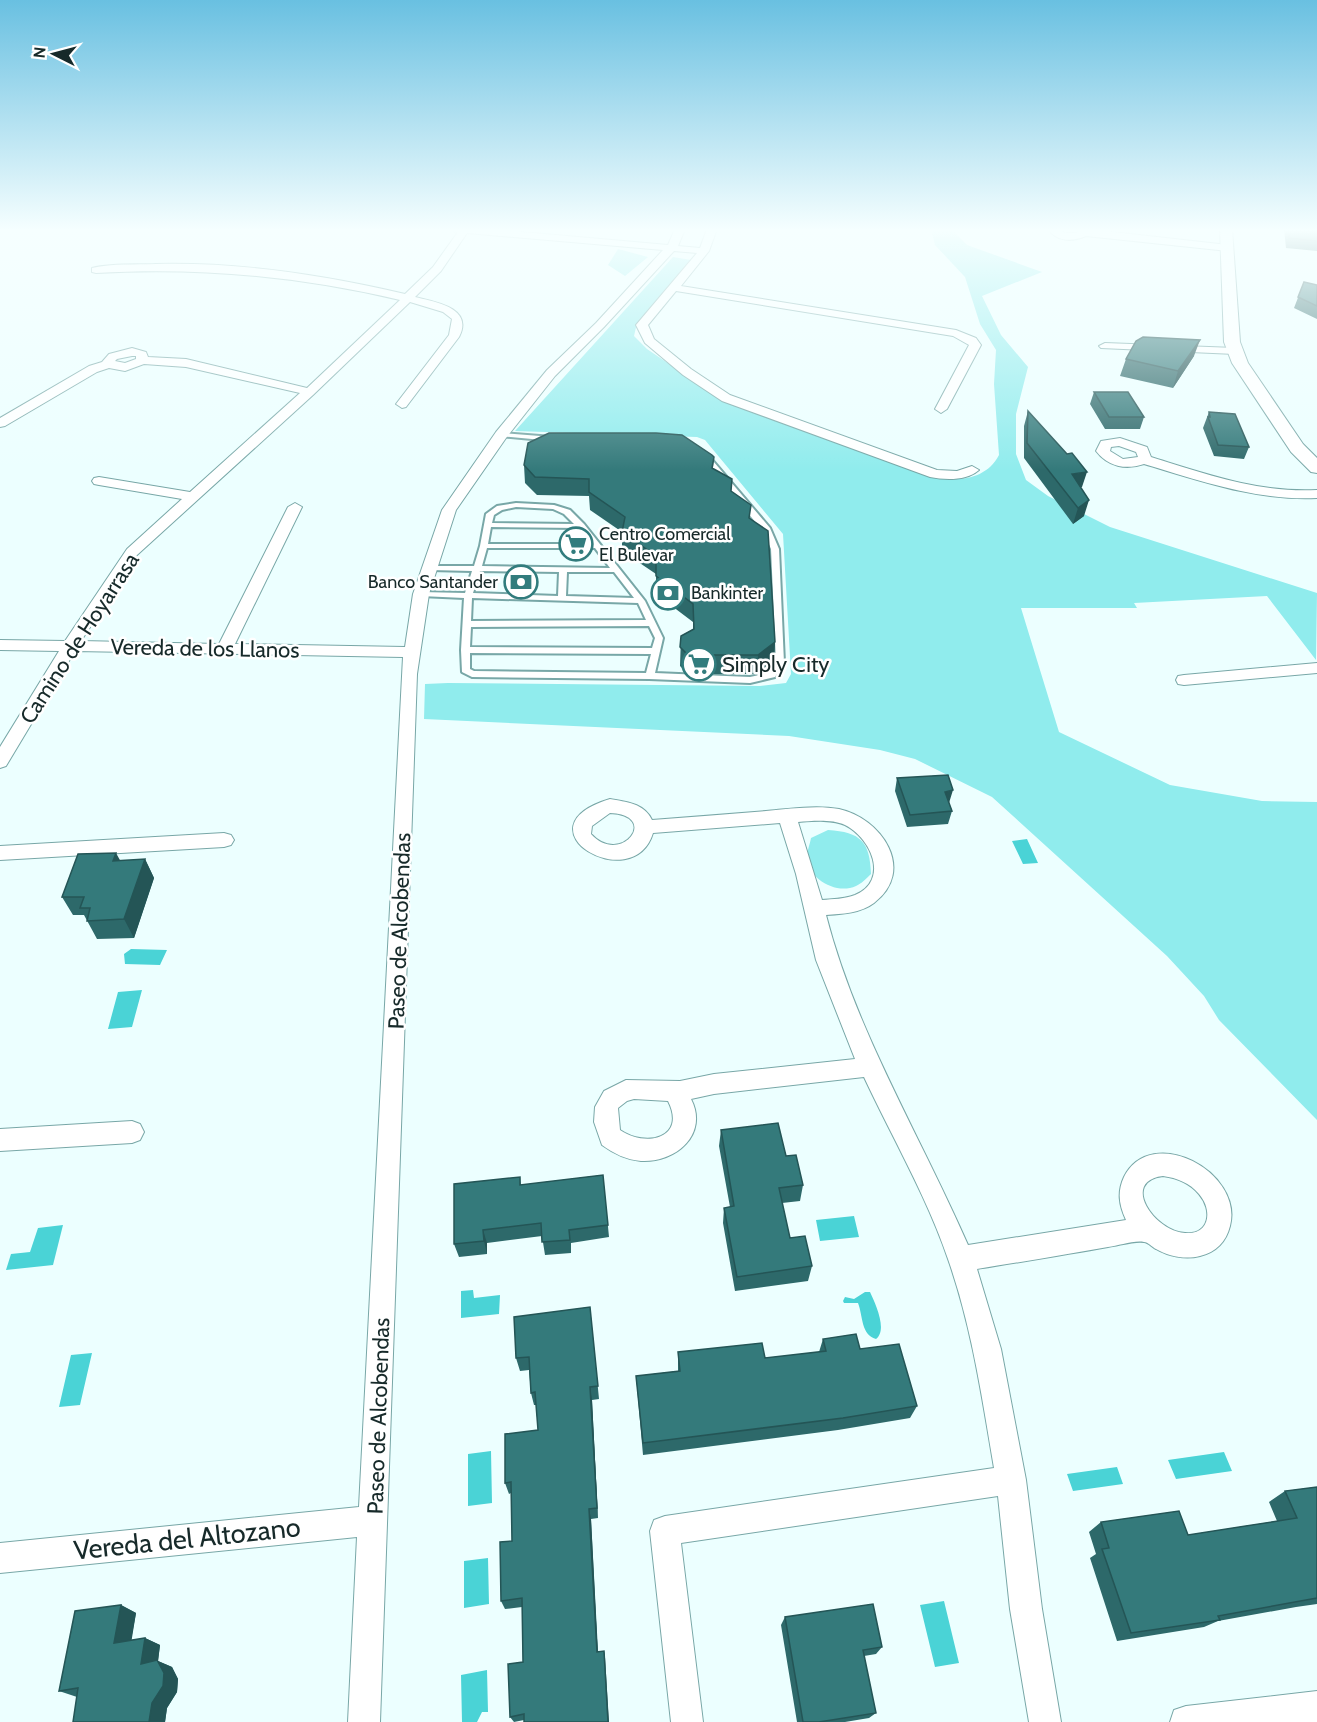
<svg xmlns="http://www.w3.org/2000/svg" width="1317" height="1722" font-family="Cabin,sans-serif">
<rect width="100%" height="100%" fill="#ecffff"/>
<!-- green -->
<path fill="#90eced" d="M931,229H951L967,245L1042,272L982,296L1001,335L1028,367L1016,414V454L1026,480L1048,496L1110,527L1317,593L1316,660L1267,596L1134,603L1137,608H1021L1059,732L1170,785L1262,801L1317,802V1120L1219,1020L1204,996L1167,956L992,797L915,759L880,750L789,736L424,719L425,684L448,683L760,686L786,683L791,674L783,534L705,440L697,437L515,431L673,257L691,260L637,323L634,336L647,349L721,399L921,474C948,482 984,484 999,455L994,384L996,350L980,324L965,277L935,245Z
M618,249L648,257L625,276L608,265Z
M828,830C861,832 870,842 871,874C867,878 861,884 856,886C836,895 808,879 807,857C807,851 810,844 811,838Z"/>
<!-- water -->
<path fill="#4ad3d6" d="M1027,839L1038,863L1023,864L1012,841Z
M131,949L167,950L160,965L125,964L124,954Z
M142,990L132,1027L108,1029L118,992Z
M854,1216L859,1237L820,1241L816,1220Z
M63,1225L53,1265L6,1270L11,1254L30,1252L38,1228Z
M473,1290L474,1298L500,1295L499,1314L461,1318V1291Z
M865,1292H870C875,1303 888,1330 876,1339C861,1335 863,1316 858,1303H844L843,1301L845,1297L854,1299Z
M92,1353L80,1405L59,1407L71,1355Z
M491,1451L492,1503L468,1506V1454Z
M1224,1452L1232,1471L1176,1479L1168,1460Z
M1117,1467L1123,1484L1073,1491L1067,1474Z
M488,1558L489,1604L464,1608V1561Z
M944,1601L959,1663L935,1667L920,1605Z
M487,1670L488,1712H482L477,1722H462L461,1675Z"/>
<g fill="none" stroke-linecap="round" stroke-linejoin="round">
<defs>
<path id="service" d="M501,433L553,437L557,439L553,441L499,436L498,435Z
M702,455H708L770,528L779,549L784,663L775,677L750,683L649,679L472,677L462,672L461,650L464,598L421,596L417,594L421,592L465,593L472,571L430,570L426,568L430,566H474L480,546L486,514L497,506L516,503L554,505L570,510L584,524L645,601L663,638L655,673L750,677L769,673L776,663L771,549L763,531L702,459ZM516,507L553,509L564,514L574,524L492,523L494,515L502,510ZM491,527L579,528L591,544H488ZM487,548H595L610,568L482,566ZM480,571L559,572L558,596L473,593ZM567,572H614L634,598L566,596ZM472,598L638,603L646,620L471,621ZM649,626L655,638L652,648L470,647L471,627ZM470,653L651,654L646,673L474,671L470,669Z"/>
<path id="minor" d="M448,229H487L668,245L675,229H685L678,246L700,248L707,229H717L709,251L681,286L956,330L976,338L981,345L947,409L941,413L935,409L969,345L953,336L676,291L648,325L654,339L691,369L730,395L937,470L957,471L972,466L979,470C967,481 945,480 930,477L722,401L683,375L645,343L636,325L697,253L674,251L604,327L555,376L506,438L456,510L429,594L417,674L380,1722H348L357,1537L0,1573V1543L359,1507L403,657L75,651L6,766L0,768V747L59,651L0,650V640L65,641L127,549L182,499L99,485L94,484L92,481L94,478L99,477L190,492L300,393L186,367L144,364L125,371L109,368L97,372L5,426L0,427V418L89,366L102,362L109,354L132,348L146,352L148,357L186,359L307,388L400,300C299,276 199,267 96,273L92,272V268C113,263 135,265 156,264C241,262 324,275 405,294L433,267L458,232ZM467,233L663,250L596,323L547,370L496,432L442,510L413,594L405,647L235,644L302,507L295,503L288,507L219,644L81,641L137,555L313,395L410,302L443,312L452,319L449,335L396,404L402,408L406,407L459,337C474,308 436,302 415,297L441,271ZM132,356H136V359L125,363L115,361L117,359Z
M1048,229C1060,229 1066,236 1078,232L1076,229H1086L1228,245L1233,248L1228,251L1086,236C1072,242 1057,242 1048,229Z
M1105,343L1235,348L1241,351L1235,354L1101,348L1099,346Z
M1120,438L1147,447L1151,457C1206,474 1259,493 1317,490V498C1257,501 1201,481 1144,464C1126,470 1108,467 1096,451L1101,441ZM1119,446L1136,452L1138,457L1123,459L1110,451L1111,447Z
M1317,663V673L1184,685L1178,684L1176,680L1178,676L1184,675Z
M610,799C626,802 644,803 652,820C690,817 728,814 766,811C789,809 816,805 839,809C881,818 917,870 874,903C861,913 842,914 826,915C856,1032 920,1135 968,1245L1126,1220C1119,1205 1117,1192 1124,1177C1151,1123 1244,1172 1230,1226C1226,1242 1216,1252 1200,1256C1185,1260 1168,1256 1156,1249C1152,1247 1148,1242 1144,1242C1134,1240 1118,1246 1108,1247C1064,1255 1020,1262 977,1269L1001,1349L1026,1480L1042,1609L1061,1722H1029L1010,1609L998,1496L681,1543L703,1722H671L650,1531L654,1520L665,1516L994,1468C982,1398 972,1327 948,1259C927,1197 892,1137 864,1077L714,1094L691,1099C709,1134 676,1163 641,1161C626,1160 613,1153 602,1145L594,1122L595,1107L604,1091L626,1080L680,1081L714,1074L855,1059L816,960L796,874L780,823L653,833C633,898 514,828 610,799ZM610,813C661,815 621,867 591,834L592,826ZM798,822C812,821 832,819 845,825C871,838 890,880 855,895C845,899 833,899 822,900ZM634,1099L668,1101C687,1138 646,1148 620,1130L618,1108L627,1101ZM1163,1176C1177,1178 1190,1183 1199,1194C1213,1210 1210,1235 1185,1233C1154,1231 1120,1181 1163,1176Z
M224,833L231,835L234,840L231,845L224,847L0,860V846Z
M132,1121L140,1124L144,1132L140,1140L132,1143L0,1151V1129Z
M1317,1691V1722H1170L1174,1710L1186,1706Z"/>
<path id="tertiary" d="M1220,229H1232L1240,342L1248,363L1303,444L1317,458V473L1311,472L1291,452L1232,363L1224,342Z"/>
</defs>
<!-- service casing -->
<use href="#service" stroke="#78a7a7" stroke-width="4"/>
<!-- minor casing -->
<use href="#minor" stroke="#78a7a7" stroke-width="2"/>
<!-- tertiary casing -->
<use href="#tertiary" stroke="#78a7a7" stroke-width="2"/>
<!-- service -->
<use href="#service" fill="#fff" fill-rule="evenodd"/>
<!-- minor -->
<use href="#minor" fill="#fff" fill-rule="evenodd"/>
<!-- tertiary -->
<use href="#tertiary" fill="#fff" fill-rule="evenodd"/>
</g>
<!-- wall -->
<path fill="#2d696a" d="M1284,229H1317V251L1286,248Z
M1304,282L1317,285V319L1294,308Z
M1194,356L1173,388L1120,376L1126,359Z
M1094,392L1144,417L1140,429H1105L1090,404Z
M1028,411L1082,487H1080L1084,516L1073,524L1024,458V426Z
M1209,412L1249,447L1244,459L1214,456L1203,428Z
M714,457L713,468L750,519L775,642L774,660L757,674H688L680,666L681,636L693,629V622L656,594V574L622,551V532L590,510L589,496L537,495L525,483L524,465Z
M897,778L949,803L952,811L948,824L907,827L895,791Z
M145,859L154,878L134,938L97,939L84,915H73L62,897L121,861Z
M721,1130L786,1156L803,1185L800,1201L782,1203L790,1238L812,1266L808,1281L735,1291L723,1223L724,1208L730,1207L719,1146Z
M603,1175L609,1237L571,1243V1253L545,1255L542,1236L487,1243V1254L459,1257L454,1244L520,1177L521,1185Z
M590,1307L599,1399L592,1400L598,1518L591,1519L598,1651H604L605,1657L524,1720L514,1722L510,1717L523,1662L522,1607L505,1609L501,1601L512,1541L511,1493L509,1494L505,1483L538,1430L536,1405H534L531,1393L529,1370L520,1371L516,1358Z
M823,1339L860,1349L917,1406L910,1418L838,1430L643,1455L636,1376L678,1371V1352L765,1358L819,1352Z
M1317,1487V1604L1296,1607L1218,1621L1204,1627L1117,1641L1090,1558L1096,1554L1089,1532L1101,1522L1188,1535L1277,1521L1269,1502L1285,1491Z
M121,1605L136,1613L131,1640L145,1638L160,1645L158,1661L172,1667L178,1679L177,1692L167,1708L165,1722H73L77,1697L59,1691Z
M785,1617L882,1647L876,1654L864,1656L876,1713L869,1718L845,1722H797L781,1625Z"/>
<!-- shaded-wall -->
<path fill="#245556" d="M1200,340L1194,356L1173,388L1178,371Z
M1087,472L1082,487L1067,489L1072,474Z
M1089,500L1084,516L1073,524L1078,508Z
M775,642L774,660L757,674L758,655Z
M953,790L949,803L942,804L945,792Z
M116,853L126,871L113,861Z
M145,859L154,878L134,938L124,919Z
M483,1230L487,1243V1254L484,1241Z
M590,1387L592,1400L598,1518L597,1508Z
M589,1509L591,1519L598,1658L597,1652Z
M121,1605L136,1613L130,1650L114,1643Z
M145,1638L160,1645L158,1661L172,1667L178,1679L177,1692L167,1708L165,1722H149L152,1703L141,1664Z
M604,1651L605,1657L609,1722H608Z"/>
<!-- building -->
<path fill="#347a7b" stroke="#245556" stroke-width="1.5" d="M1289,229H1317V241L1289,238Z
M1304,282L1317,285V306L1298,297Z
M1143,337L1200,340L1178,371L1126,359L1136,341Z
M1094,392H1128L1144,417H1109Z
M1028,411L1067,454L1072,453L1087,472L1072,474L1089,500L1078,508L1027,443Z
M1209,412L1235,414L1249,447L1218,445L1208,417H1210Z
M549,433H656L682,435L712,455L714,457L712,468L732,479L731,491L751,505L749,518L768,531L775,642L758,655H688L680,647L681,636L694,629L693,604L656,576V556L622,532L625,517L589,492V479L535,477L524,465L528,443Z
M948,775L953,790L945,792L952,811L910,815L897,778Z
M116,853L113,861L145,859L124,919L87,921L90,908H80L84,897H62L78,854Z
M778,1123L786,1156L796,1155L803,1185L779,1188L790,1238L805,1236L812,1266L737,1277L724,1208L734,1206L721,1130Z
M603,1175L608,1225L569,1230L570,1240L542,1242L541,1223L483,1230L484,1241L454,1244V1184L520,1177V1185Z
M590,1307L598,1386L590,1387L597,1508L589,1509L597,1652L604,1651L608,1722H524V1714L510,1717L508,1664L523,1662L522,1598L501,1601L500,1542L512,1541L511,1482L505,1483V1434L538,1430L535,1392L531,1393L529,1357L516,1358L514,1317Z
M856,1334L860,1349L899,1344L917,1406L843,1418L643,1443L636,1376L680,1371L678,1352L762,1343L765,1358L826,1351L823,1339Z
M1317,1487V1598L1218,1616L1220,1620L1131,1633L1102,1549L1109,1548L1101,1522L1179,1511L1188,1535L1297,1518L1285,1491Z
M873,1604L882,1647L863,1650L876,1713L819,1722H803L785,1617Z
M121,1605L114,1643L145,1638L141,1664L157,1660L164,1673L163,1686L152,1703L149,1722H73L78,1688L59,1691L75,1611Z"/>
<!-- sky -->
<linearGradient id="sky" x2="0" y2="1"><stop stop-color="#69c0e1"/><stop offset="0.49" stop-color="#f6ffff"/><stop offset="1" stop-color="#f6ffff" stop-opacity="0"/></linearGradient>
<rect width="1317" height="470" fill="url(#sky)"/>
<!-- icons -->
<defs>
<symbol id="supermarket-ring" viewBox="-11 -11 22 22"><circle r="9.5" fill="#fff" stroke="#327c7d" stroke-width="1.5"/><path d="M-6-5.5h2.5l.6 2H6L4.5 2H-2.5L-4.4-4H-6ZM-1.5 3.2a1.3 1.3 0 1 0 .1 0ZM3 3.2a1.3 1.3 0 1 0 .1 0Z" fill="#327c7d"/></symbol>
<symbol id="bank-ring" viewBox="-11 -11 22 22"><circle r="9.5" fill="#fff" stroke="#327c7d" stroke-width="1.5"/><path d="M-6-4H6V4H-6ZM0-2.3a2.3 2.3 0 1 0 0 4.6a2.3 2.3 0 1 0 0-4.6Z" fill="#327c7d"/></symbol>
</defs>
<g fill-rule="evenodd">
<use href="#supermarket-ring" x="557" y="525" width="38" height="38"/>
<use href="#bank-ring" x="502" y="563" width="38" height="38"/>
<use href="#bank-ring" x="649" y="574" width="38" height="38"/>
<use href="#supermarket-ring" x="680" y="645" width="38" height="38"/>
</g>
<g text-anchor="middle" stroke-width="5" stroke-linejoin="round" paint-order="stroke">
<!-- far-poi labels -->
<g font-size="18" fill="#172a2a" stroke="#fff" text-anchor="start">
<text x="599" y="540">Centro Comercial<tspan x="599" dy="21">El Bulevar</tspan></text>
<text x="498" y="588" text-anchor="end">Banco Santander</text>
<text x="691" y="599">Bankinter</text>
</g>
<!-- street labels -->
<g font-size="22" fill="#172a2a" stroke="#fff">
<text transform="translate(79 638) rotate(-57)" y="8">Camino de Hoyarrasa</text>
<text transform="translate(205 648) rotate(1)" y="8">Vereda de los Llanos</text>
<text transform="translate(399 931) rotate(-88)" y="8">Paseo de Alcobendas</text>
<text transform="translate(378 1416) rotate(-88)" y="8">Paseo de Alcobendas</text>
</g>
<!-- poi labels -->
<g font-size="22" fill="#172a2a" stroke="#fff" text-anchor="start">
<text x="722" y="672">Simply City</text>
</g>
<!-- near-street labels -->
<g font-size="27" fill="#172a2a" stroke="#fff">
<text transform="translate(187 1539) rotate(-6)" y="9">Vereda del Altozano</text>
</g>
</g>
<!-- north arrow -->
<g transform="translate(54 54) rotate(276)" stroke="#ffffff" stroke-width="4.5" paint-order="stroke">
<path d="M0-4.5L10 22L0 15L-10 22Z" fill="#172a2a"/>
<text y="-9" font-size="16" font-weight="bold" text-anchor="middle" fill="#172a2a">N</text>
</g>
</svg>
